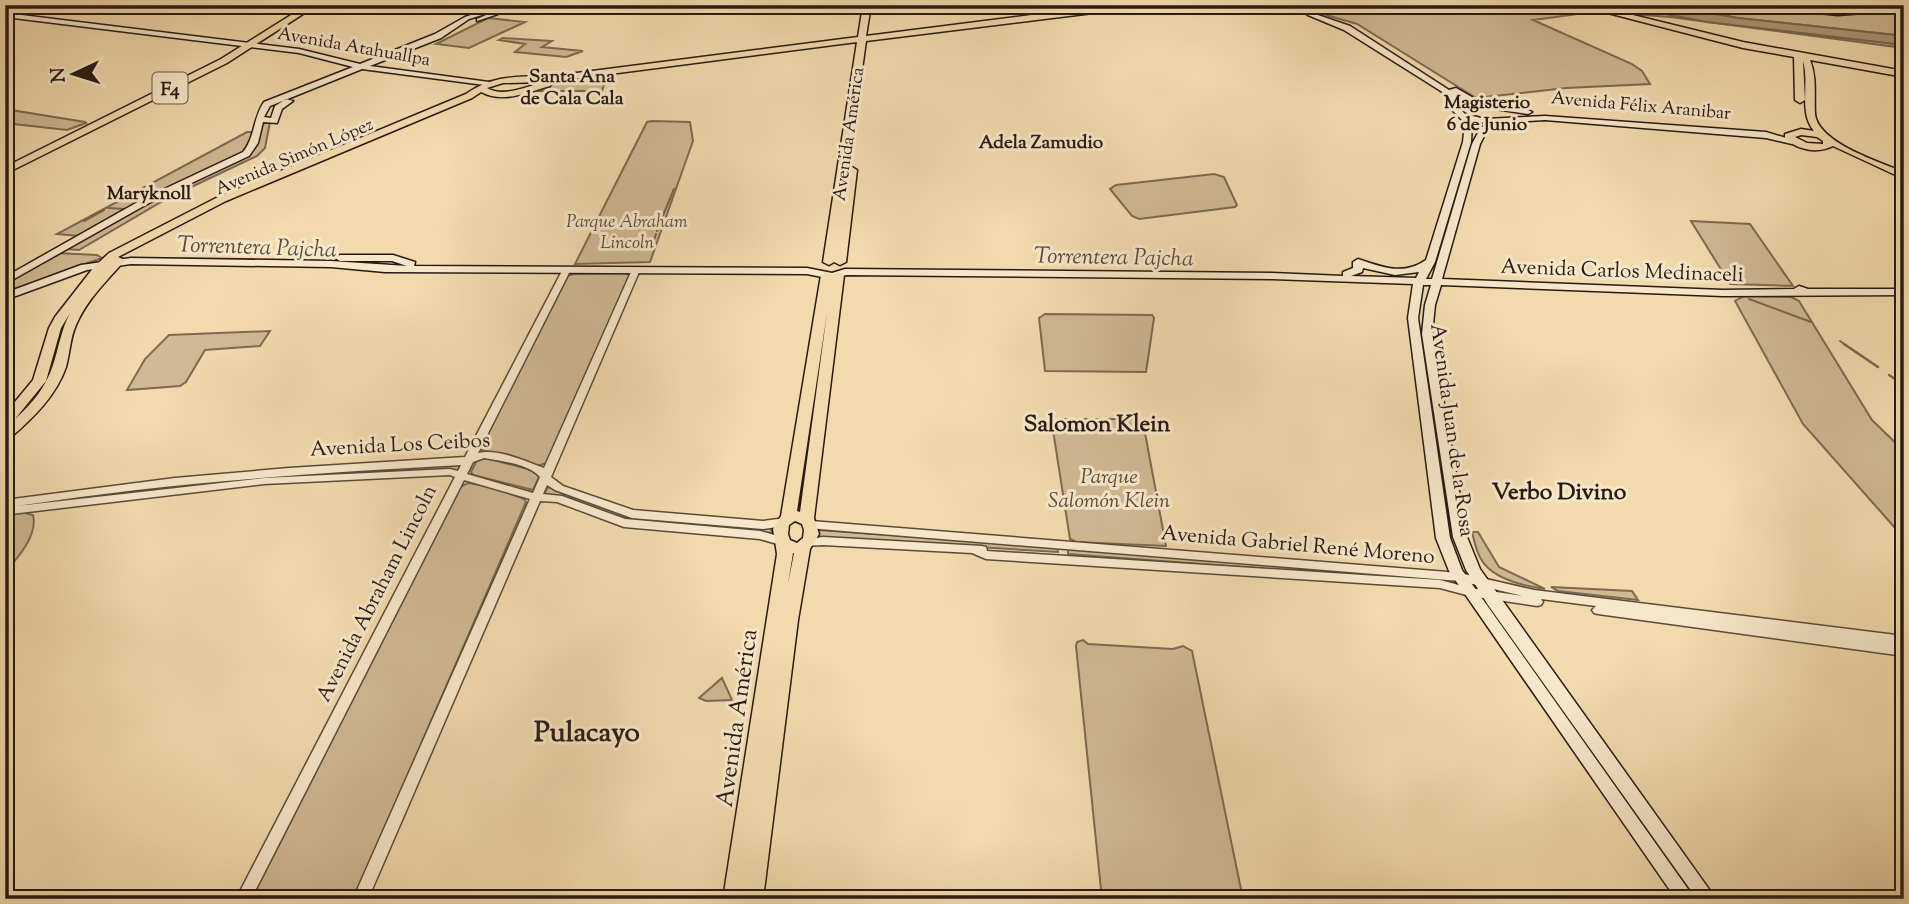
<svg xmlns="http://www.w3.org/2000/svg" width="1909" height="904" font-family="'Sorts Mill Goudy',serif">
<rect width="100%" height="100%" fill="#f2daad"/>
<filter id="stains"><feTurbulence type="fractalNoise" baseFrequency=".00286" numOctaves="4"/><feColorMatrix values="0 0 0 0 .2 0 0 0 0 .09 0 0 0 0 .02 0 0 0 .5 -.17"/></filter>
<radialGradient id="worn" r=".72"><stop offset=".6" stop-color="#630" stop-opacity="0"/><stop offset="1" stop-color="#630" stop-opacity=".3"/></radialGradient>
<!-- green -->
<path fill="#d0b993" stroke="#7c6a52" stroke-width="2" d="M1311,5H1578L1593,12L1533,20L1632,64L1642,71L1650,84L1566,88L1476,98L1357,24L1326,15Z
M1593,5H1620L1707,22L1904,45V48L1670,17L1629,14Z
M1664,5H1727L1844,14L1904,10V36L1738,18Z
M488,18L525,22L469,48L436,44Z
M503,38L552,41L542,47L583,51L566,57L515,52L525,44L499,40Z
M607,76L602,91H528L554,84Z
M5,109L85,122L86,123L67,130L5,123Z
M652,121L690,122L693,141L650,262L575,264L647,122Z
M270,122L265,148L257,156L168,198L79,250L64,249L129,212L252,152L257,144L261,124Z
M247,132H254L245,153L80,236L57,234Z
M1214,174L1224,177L1237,205L1235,207L1139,219L1132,216L1110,189L1116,185Z
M1691,221L1750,224L1793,286L1730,284Z
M57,253L97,255L102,258L5,293V283Z
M625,273L630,276L549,462L538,466L482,450L483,443L567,276L574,274Z
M1744,296L1791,297L1799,301L1872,420L1904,451V538L1803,424L1735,301Z
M1045,314L1152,315L1154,318L1146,372L1045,371L1039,318Z
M270,331L260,346L205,350L186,382L180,386L127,390L145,359L169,335Z
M1058,419H1138L1143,422L1166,546L1076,542L1070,539L1052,424Z
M486,458L535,471L539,477L533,490L473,475L471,472L477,460Z
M461,465L458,470L263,478L73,497L265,474Z
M468,483L489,486L524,499L526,502L354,899H248L460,487Z
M548,487L631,517L772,528L771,533L641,523L544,494Z
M17,511L33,515C38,535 18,558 5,572V513Z
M819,530L1057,547L1058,552L817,537Z
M1472,532H1478L1499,567L1545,589C1524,586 1492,579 1481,559C1476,551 1474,540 1472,532Z
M1068,548L1454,579L1456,583L1068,554Z
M1551,587L1632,591L1638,600L1558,591Z
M1083,640L1088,644L1173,649L1183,646L1192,651L1243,899H1102L1076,646L1077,642Z
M722,678L732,700L706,701L699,698Z"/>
<!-- water -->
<path fill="#ad9978" stroke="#78664f" stroke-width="2" d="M1620,5H1664L1738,18L1904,36V45L1707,22Z"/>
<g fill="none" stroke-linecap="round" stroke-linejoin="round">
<!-- stream-far1 -->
<path stroke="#78664f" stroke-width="2" d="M108,208L125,209
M84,221L104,210
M659,225L674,189
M657,231L659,227
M652,246L656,234
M131,258H142
M84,265L96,261
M1117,272L1289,274
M1749,299L1811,322
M1840,341L1847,346"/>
<!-- stream -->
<path stroke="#78664f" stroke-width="2.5" d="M1844,344L1878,367
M1889,375L1904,385"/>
<defs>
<path id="tertiary" d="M566,268L570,271L478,453C497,448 525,461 544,468L631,272L632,270H638L639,272L551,477L563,486L633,510L763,521L785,518L791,522L785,526L763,529L632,518L555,490L547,485L543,494L562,496L625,519L760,531L785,538L787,541L785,544L781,545L760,539L624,527L557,502L540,501L368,899H353L530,499L464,480L251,899H236L455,477L450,475L264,484L11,514L5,510L9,507L5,508V500L175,478L289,468L465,457L562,271ZM484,458C500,461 529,464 540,477L533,493L467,474L473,462ZM461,465L458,471L450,469L264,478L17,506C164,483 312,473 461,465Z
M811,521L1460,573L1534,590L1904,636V646L1743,625L1904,646V656L1598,614L1594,613L1592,610L1596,606L1541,599L1543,602L1541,605L1537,606L1470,596L1440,588L986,559L972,553L823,545L802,546L800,543L802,540L823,537L982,546L986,547L987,551L1440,580L1470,588L1523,596L1460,581L807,528L805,525L807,522Z"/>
<path id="secondary" d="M484,5H491L485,14L469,19L441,38L370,66L489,82H492V86L362,69L270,106L264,117L271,118L275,106L286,99L293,101L282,109L277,123L263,122L258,143L249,156L149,203L5,284V277L143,199L243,152C255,138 253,118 264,102L353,67L299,53L5,17V13L299,49L360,64L435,34L465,17L480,12Z
M497,5H504L498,14L477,21V19L493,12Z
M1294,5H1302L1312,13L1350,26L1449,90L1456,88L1484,104L1477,106L1458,96L1463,104L1461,110L1465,114L1485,119L1545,116L1766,132L1796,141L1792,144L1766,138L1545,120L1497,123L1486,132L1480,144L1442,279L1723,290L1794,289L1799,286L1808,289H1904V295L1723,296L1441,285L1435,305L1432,334L1467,537L1480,569L1716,899H1697L1488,605L1466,570L1453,537L1422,334L1425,305L1431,285H1423L1418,318L1450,538L1462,570L1695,899H1676L1449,571L1436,538L1408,318L1413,284L1272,279L846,275L832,279L807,274L385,272L331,267L131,264L87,270L5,300V293L81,265L131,258L331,261L407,266L392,261H340L335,258L340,255H393L415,262L414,266L807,268L832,273L845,269L1272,273L1343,276V272L1353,268V262L1358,259C1382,267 1403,276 1426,260L1463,142L1465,123L1453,111L1455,104L1452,98L1344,30L1308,15ZM1472,121L1487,123L1480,129L1472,144L1432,279H1426L1435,262L1471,142ZM1363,268L1395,275L1419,272L1416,278L1351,276L1362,272Z
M1486,104L1528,110L1532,112L1528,114L1489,108H1486Z"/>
<path id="primary" d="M863,5H871L866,36L1110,5H1158L866,41L848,169L852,167L857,170L846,262L840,265L834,262L829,265L823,262L857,42L549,82L551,84L550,86C528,92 503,104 481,92L472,98L226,201L118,257L125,260C107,281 87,299 76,325C70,338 70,353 66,367C56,396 33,418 10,438L5,439V414L33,380L49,328L55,317L94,267L109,253L218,197L466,94C495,74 519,77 553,76L858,37ZM545,82C527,86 504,98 487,88L503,83ZM70,313C61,330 59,347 53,365C46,387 32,404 15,419L46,381L61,328Z
M1577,5H1592L1743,42L1904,71V77L1810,60C1817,77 1814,95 1815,114C1818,143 1880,162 1904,172V179L1833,146C1817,154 1797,150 1785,138V134L1801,129L1814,131C1798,112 1810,84 1803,61L1805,100L1800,103L1795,100L1794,57L1743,48ZM1801,135L1817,137L1823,141V144L1807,143L1795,137Z
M1740,5H1774L1838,11L1904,6V10L1838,15Z
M827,272L832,275L838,272L844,275L814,518L819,534L810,549L798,620L763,899H723L777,554L773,529L781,516L821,275ZM827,313L800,512L797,511ZM795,521L802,524L804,530L803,538L797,543L790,540L788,534L789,525ZM793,553H794L788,584Z"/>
<path id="trunk" d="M307,5H317L227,63L5,174V167L221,59Z"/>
</defs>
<!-- tertiary casing -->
<use href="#tertiary" stroke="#5a4a39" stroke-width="3"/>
<!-- secondary casing -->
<use href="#secondary" stroke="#281a12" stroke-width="3"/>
<!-- primary casing -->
<use href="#primary" stroke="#281a12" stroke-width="3"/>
<!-- trunk casing -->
<use href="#trunk" stroke="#281a12" stroke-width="3"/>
<!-- tertiary -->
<use href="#tertiary" fill="#f7e7ca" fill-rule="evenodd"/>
<!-- secondary -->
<use href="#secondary" fill="#f7e7ca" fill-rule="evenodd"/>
<!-- primary -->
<use href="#primary" fill="#f2daad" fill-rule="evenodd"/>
<!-- trunk -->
<use href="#trunk" fill="#f2daad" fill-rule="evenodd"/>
</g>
<g text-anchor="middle" stroke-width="6" stroke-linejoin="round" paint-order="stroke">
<!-- far-street labels -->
<g font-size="18" fill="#281a12" stroke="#f7e7ca">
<text transform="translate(354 46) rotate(10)" y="6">Avenida Atahuallpa</text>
<text transform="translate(1641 105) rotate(5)" y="6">Avenida Félix Aranibar</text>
<text transform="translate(848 134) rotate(-82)" y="6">Avenida América</text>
<text transform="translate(294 156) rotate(-23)" y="6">Avenida Simón López</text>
</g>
<!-- far-park labels -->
<g font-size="18" font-style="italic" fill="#5a4a39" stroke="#f7e7ca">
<text x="627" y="227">Parque Abraham<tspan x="627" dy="21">Lincoln</tspan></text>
</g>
<!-- far-neighbourhood labels -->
<g font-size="19" font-weight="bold" fill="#281a12" stroke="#f7e7ca">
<text x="572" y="82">Santa Ana<tspan x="572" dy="22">de Cala Cala</tspan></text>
<text x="1487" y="108">Magisterio<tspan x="1487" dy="22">6 de Junio</tspan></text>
<text x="1041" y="148">Adela Zamudio</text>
<text x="149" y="199">Maryknoll</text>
</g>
<!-- shield labels -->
<rect fill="#f7e7ca" stroke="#665849" stroke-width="2" x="152.5" y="72.5" width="35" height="31" rx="5"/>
<g font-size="19" font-weight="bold" fill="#281a12">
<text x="170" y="95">F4</text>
</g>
<!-- street labels -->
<g font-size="21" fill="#281a12" stroke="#f7e7ca">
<text transform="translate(1622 270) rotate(2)" y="7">Avenida Carlos Medinaceli</text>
<text transform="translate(1453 430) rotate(82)" y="7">Avenida Juan de la Rosa</text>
<text transform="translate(400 444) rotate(-3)" y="7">Avenida Los Ceibos</text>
<text transform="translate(1298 544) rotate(5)" y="7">Avenida Gabriel René Moreno</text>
<text transform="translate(376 593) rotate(-63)" y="7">Avenida Abraham Lincoln</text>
</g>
<!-- park labels -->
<g font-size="21" font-style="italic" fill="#5a4a39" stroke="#f7e7ca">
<text x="1109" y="483">Parque<tspan x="1109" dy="24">Salomón Klein</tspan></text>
</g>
<!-- water labels -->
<g font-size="23" font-style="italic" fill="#5d4d3b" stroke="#f7e7ca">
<text transform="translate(257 246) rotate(2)" y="8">Torrentera Pajcha</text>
<text transform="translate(1114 256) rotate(1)" y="8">Torrentera Pajcha</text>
</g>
<!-- neighbourhood labels -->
<g font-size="23" font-weight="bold" fill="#281a12" stroke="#f7e7ca">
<text x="1097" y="431">Salomon Klein</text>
<text x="1559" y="499">Verbo Divino</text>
</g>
<!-- near-street labels -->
<g font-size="24" fill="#281a12" stroke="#f7e7ca">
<text transform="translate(736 718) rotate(-82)" y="8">Avenida América</text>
</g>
<!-- near-neighbourhood labels -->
<g font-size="28" font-weight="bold" fill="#281a12" stroke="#f7e7ca">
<text x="587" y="741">Pulacayo</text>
</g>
</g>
<!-- margin -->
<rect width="1909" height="904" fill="none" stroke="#f2daad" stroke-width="28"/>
<rect x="7" y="7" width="1895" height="890" fill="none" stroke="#281a12" stroke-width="3.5"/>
<rect x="14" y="14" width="1881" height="876" fill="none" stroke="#281a12" stroke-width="2"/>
<!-- north arrow -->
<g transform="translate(74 74) rotate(266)" stroke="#f7e7ca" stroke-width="5" paint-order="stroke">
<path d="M0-5L12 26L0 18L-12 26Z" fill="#281a12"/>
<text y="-10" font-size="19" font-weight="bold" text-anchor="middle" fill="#281a12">N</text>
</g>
<rect width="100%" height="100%" filter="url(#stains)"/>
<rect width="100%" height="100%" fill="url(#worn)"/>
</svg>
